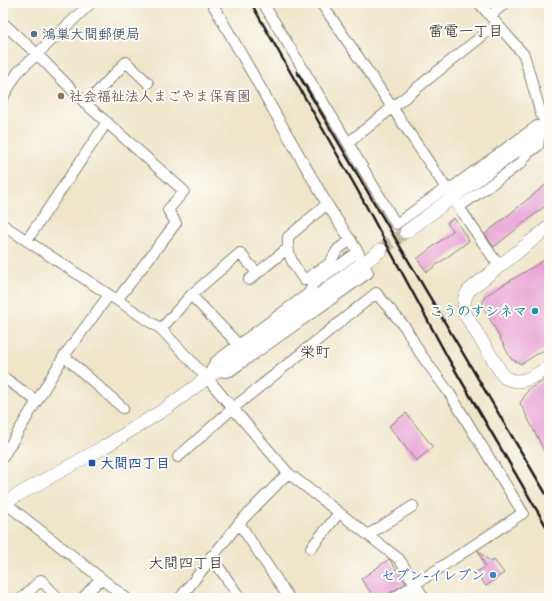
<svg xmlns="http://www.w3.org/2000/svg" width="552" height="601" font-family="'Comic Neue','Klee One',sans-serif">
<rect width="100%" height="100%" fill="#fdfcf7"/>
<filter id="ink" filterUnits="userSpaceOnUse"><feTurbulence type="fractalNoise" baseFrequency=".025" numOctaves="2"/><feDisplacementMap in="SourceGraphic" scale="8" xChannelSelector="R" yChannelSelector="G"/><feConvolveMatrix kernelMatrix="1 2 1 2 8 2 1 2 1" color-interpolation-filters="sRGB"/></filter>
<filter id="wash" filterUnits="userSpaceOnUse"><feTurbulence type="fractalNoise" baseFrequency=".012" numOctaves="4" result="noise"/><feDisplacementMap in="SourceGraphic" scale="16" xChannelSelector="R" yChannelSelector="G"/><feGaussianBlur stdDeviation="0.9" result="paint"/><feColorMatrix in="noise" values="0 0 0 0 0 0 0 0 0 0 0 0 0 0 0 0 0 1.4 0 .05"/><feComposite in="paint" operator="in"/></filter>
<g filter="url(#wash)">
<rect width="100%" height="100%" fill="#efe6ca"/>
<g id="blocks">
<!-- building -->
<path fill="#e8a1d6" d="M549,182V203L494,247L485,234Z
M454,218L469,241L427,272L417,259L453,231L447,223Z
M549,257V347L521,364L511,359L482,304L485,296Z
M549,378V460L520,403L529,389Z
M406,413L433,447L416,461L389,426Z
M478,550L490,562L494,560L504,573L486,586L476,572L485,567Z
M389,559L406,583L390,593L387,598H375L361,579Z"/>
</g>
</g>
<g filter="url(#ink)">
<use href="#blocks" fill-opacity="0" stroke="#868173" stroke-width="1"/>
<g fill="none" stroke-linecap="round" stroke-linejoin="round">
<!-- tertiary-tunnel -->
<path stroke="#c5bea7" stroke-width="13" stroke-dasharray="13 6" stroke-linecap="butt" d="M381,250L406,232"/>
<defs>
<path id="minor" d="M212,3L327,204L358,252L368,273L230,371L224,372L219,368
M263,3L348,143
M321,3C382,90 439,179 499,266
M479,3L524,55L541,114L549,130
M490,16L505,3
M3,23L37,54L86,104L184,191L168,210L176,223L117,300
M3,97L18,72L91,3
M86,104L126,62L148,83
M446,188L396,224L348,143L497,24
M447,191L537,126L547,127
M327,204L288,237C287,257 293,264 304,280L329,264L338,249L351,240
M459,207L521,163L528,153L538,146L540,132
M3,225L161,329L207,378L288,473L399,559L424,598
M27,240L107,122
M249,280L288,248
M191,295L238,344
M161,329L191,295L240,253L257,273
M64,356L123,408
M3,377L37,401
M208,377L215,362L309,293L313,284L358,252
M3,457L64,356L109,295
M178,457L232,409L376,293L405,327L420,353L450,394L523,513L394,598
M4,502L126,598
M239,523L289,598
M368,535L413,506
M311,548L339,513
M211,556L240,598
M22,598L41,580L58,598
M83,598L101,578
M180,598L239,523L288,473"/>
<path id="tertiary" d="M456,195L549,126
M549,227L468,291L464,301L465,314L504,377C521,387 534,376 549,367
M406,232L449,200
M368,260L381,250
M3,503L104,447L165,409L360,265"/>
</defs>
<!-- minor casing -->
<use href="#minor" stroke="#868173" stroke-width="12"/>
<!-- tertiary casing -->
<use href="#tertiary" stroke="#868173" stroke-width="14"/>
<!-- minor -->
<use href="#minor" stroke="#fff" stroke-width="10"/>
<!-- tertiary -->
<use href="#tertiary" stroke="#fff" stroke-width="13"/>
<!-- rail -->
<path stroke="#1c1c1c" stroke-width="2.5" d="M251,3L358,191L448,358L549,531
M297,72L549,499"/>
</g>
</g>
<!-- markers -->
<circle fill="#5c6f8a" stroke="#fdfcf7" stroke-width="1.5" cx="34" cy="34" r="4"/>
<circle fill="#8d6e63" stroke="#fdfcf7" stroke-width="1.5" cx="61" cy="96" r="4"/>
<circle fill="#0f9aa8" stroke="#fdfcf7" stroke-width="1.5" cx="535" cy="311" r="4"/>
<rect fill="#1a4fb4" stroke="#fdfcf7" stroke-width="1.5" x="88" y="459" width="8" height="8" rx="2"/>
<circle fill="#3f7fe0" stroke="#fdfcf7" stroke-width="1.5" cx="493" cy="575" r="4"/>
<g text-anchor="middle" stroke-width="4" stroke-linejoin="round" paint-order="stroke">
<!-- service labels -->
<g font-size="14" font-weight="bold" fill="#4e5e75" stroke="#fdfcf7" text-anchor="start">
<text x="42" y="39">鴻巣大間郵便局</text>
</g>
<!-- education labels -->
<g font-size="14" font-weight="bold" fill="#785e54" stroke="#fdfcf7" text-anchor="start">
<text x="69" y="101">社会福祉法人まごやま保育園</text>
</g>
<!-- culture labels -->
<g font-size="14" font-weight="bold" fill="#0d838f" stroke="#fdfcf7" text-anchor="end">
<text x="527" y="316">こうのすシネマ</text>
</g>
<!-- transit labels -->
<g font-size="14" font-weight="bold" fill="#164399" stroke="#fdfcf7" text-anchor="start">
<text x="100" y="468">大間四丁目</text>
</g>
<!-- shop labels -->
<g font-size="14" font-weight="bold" fill="#366cbe" stroke="#fdfcf7" text-anchor="end">
<text x="485" y="580">セブン-イレブン</text>
</g>
<!-- neighbourhood labels -->
<g font-size="15" fill="#1c1c1c" stroke="#fdfcf7">
<text x="466" y="36">雷電一丁目</text>
<text x="315" y="357">栄町</text>
<text x="186" y="568">大間四丁目</text>
</g>
</g>
<!-- margin -->
<rect width="552" height="601" fill="none" stroke="#fdfcf7" stroke-width="16"/>
</svg>
